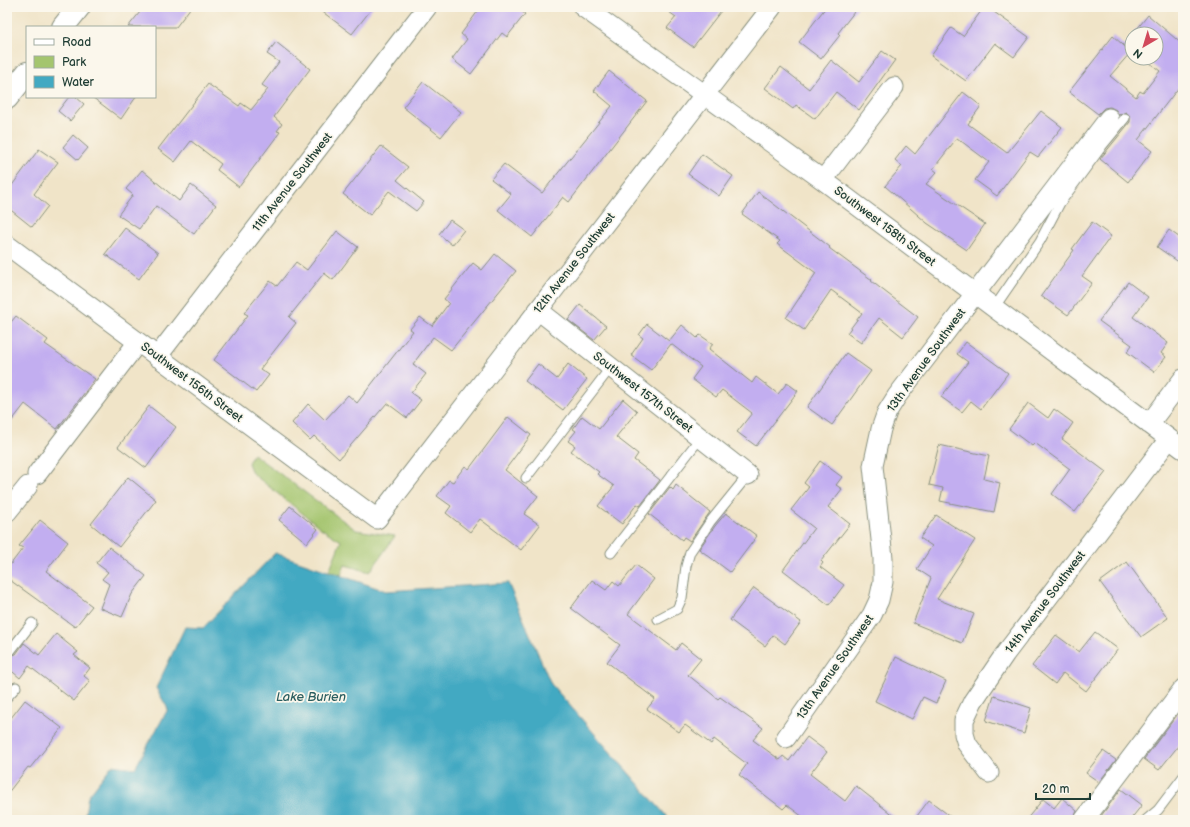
<svg xmlns="http://www.w3.org/2000/svg" width="1190" height="827" font-family="'Balsamiq Sans',sans-serif">
<rect width="100%" height="100%" fill="#fbf7ec"/>
<filter id="ink" filterUnits="userSpaceOnUse"><feTurbulence type="fractalNoise" baseFrequency=".025" numOctaves="2"/><feDisplacementMap in="SourceGraphic" scale="8" xChannelSelector="R" yChannelSelector="G"/><feConvolveMatrix kernelMatrix="1 2 1 2 8 2 1 2 1" color-interpolation-filters="sRGB"/></filter>
<filter id="wash" filterUnits="userSpaceOnUse"><feTurbulence type="fractalNoise" baseFrequency=".012" numOctaves="4" result="noise"/><feDisplacementMap in="SourceGraphic" scale="16" xChannelSelector="R" yChannelSelector="G"/><feGaussianBlur stdDeviation="0.9" result="paint"/><feColorMatrix in="noise" values="0 0 0 0 0 0 0 0 0 0 0 0 0 0 0 0 0 1.4 0 .05"/><feComposite in="paint" operator="in"/></filter>
<g filter="url(#wash)">
<rect width="100%" height="100%" fill="#f0e4c8"/>
<!-- green -->
<path fill="#a4c56e" stroke="#628151" d="M253,454L356,530L395,536L370,572L345,565L341,575L329,571L341,541L322,529L252,473L248,463Z"/>
<!-- water -->
<path fill="#42a9c2" stroke="#30737b" d="M275,553L386,591L508,583L551,684L670,820H84L88,796L112,765L135,768L168,709L156,688L185,627L203,628Z"/>
<g id="blocks">
<!-- building -->
<path fill="#c2aef0" d="M144,7H191L176,27H128Z
M316,7H373L352,34Z
M481,7H515L525,14L507,37L502,33L471,74L452,59L467,39L461,34Z
M662,7H724L693,47L667,28L676,17Z
M826,7H858L838,33L840,35L821,59L799,42Z
M984,7H987L1029,37L1014,57L995,43L966,81L931,56L951,28L963,36Z
M1148,15L1183,45V82L1138,140L1152,151L1128,182L1100,159L1130,122V116L1126,112L1119,115L1116,110L1110,107L1104,108L1098,114L1069,92L1113,36L1131,52L1110,76L1136,97L1140,91L1143,93L1160,71L1144,58H1156V34H1133Z
M276,42L310,69L274,117L282,124L277,131L280,132L239,187L217,170L221,164L191,141L175,162L158,149L208,84L239,106L241,103L251,110L268,89L262,85L279,62L267,54Z
M882,51L895,60L859,110L836,92L815,119L796,105L793,109L765,88L781,67L809,89L831,60L859,82Z
M609,71L647,101L569,202L563,197L532,237L498,210L511,194L491,179L504,164L542,193L612,106L594,91Z
M423,82L461,112L441,137L403,107Z
M963,92L981,106L968,124L1007,153L1041,111L1062,127L1038,157L1030,152L997,196L975,180L989,162L957,138L933,169L937,172L926,184L985,224L967,250L927,223L885,186L902,166L895,160L906,146L915,154Z
M69,97H76L84,104L70,121L58,111Z
M92,97H136L121,119Z
M73,135L88,148L78,160L63,147Z
M381,146L408,167L397,180L424,202L416,211L389,191L370,215L343,194Z
M39,149L58,162L34,194L48,206L32,227L7,207V192Z
M702,154L733,176L719,196L688,174Z
M142,170L179,201L191,185L216,205L194,234L156,206L139,229L118,215L133,195L126,189Z
M758,192L830,247L829,248L872,280L871,281L918,317L903,337L879,318L861,343L847,333L862,313L831,290L804,330L786,318L816,273L777,244L780,241L742,214Z
M450,220L464,230L452,245L439,234Z
M1092,222L1111,236L1082,276L1092,283L1068,315L1041,296L1074,250L1072,249Z
M125,228L158,253L139,279L105,254Z
M1169,230L1183,240V265L1157,247Z
M337,231L358,247L333,280L324,273L289,317L296,323L260,369L269,375L256,392L214,360L248,315L244,313L270,281L277,286L296,262L307,270Z
M495,254L516,271L451,350L433,337L413,364L426,374L411,393L421,400L407,418L387,403L339,459L314,436L310,440L292,423L308,404L325,420L348,395L357,403L413,331L410,329L420,317L432,326L449,303L444,299L473,263L482,270Z
M1128,282L1148,297L1133,317L1168,343L1161,353L1166,357L1154,372L1127,352L1132,345L1099,321Z
M580,305L606,326L594,340L568,320Z
M16,316L48,340L45,344L95,379L57,429L25,404L7,427V327Z
M647,324L669,341L682,325L697,338L700,335L713,344L709,349L752,383L756,377L778,394L787,383L798,391L756,446L737,432L752,413L722,390L716,397L692,379L701,367L671,344L651,370L631,355L643,338L639,335Z
M966,342L1008,373L981,409L971,401L962,412L941,397L968,362L957,354Z
M846,353L871,371L832,425L807,407Z
M538,364L557,379L568,364L587,379L563,410L525,381Z
M623,399L637,411L616,437L638,454L634,460L660,480L640,506L637,504L622,524L598,506L614,486L597,474L599,472L571,451L575,446L568,441L576,431L573,429L582,416L599,429Z
M1028,403L1048,418L1054,409L1073,423L1062,439L1106,472L1075,512L1052,494L1070,469L1035,443L1032,446L1009,429Z
M149,406L176,427L146,468L118,447Z
M508,417L531,435L505,470L538,496L524,514L540,525L521,550L480,519L470,532L446,513L451,506L437,496L449,480L453,482L465,466L469,469Z
M939,445L989,456L984,479L1000,483L994,512L940,501L943,488L929,485Z
M820,461L842,477L836,485L842,489L828,507L850,524L821,561L823,563L820,567L844,585L829,605L783,570L814,528L791,510L809,487L804,483Z
M128,477L156,500L119,547L91,524Z
M676,485L710,512L690,541L684,537L682,540L649,514L670,487L673,490Z
M290,506L318,529L307,543L279,520Z
M726,513L757,536L730,572L699,549L715,526Z
M936,515L975,540L937,599L974,614L962,643L913,623L931,578L917,569L932,546L920,538Z
M40,520L68,542L46,571L92,606L75,627L7,578V569L23,548L19,546Z
M109,547L146,576L132,594L122,617L100,608L109,584L102,579L108,572L96,563Z
M1127,562L1168,618L1141,637L1100,582Z
M636,565L654,579L628,614L676,650L681,643L701,659L688,675L718,699L720,697L763,728L753,740L780,760L783,756L789,761L807,737L827,752L810,774L845,801L856,786L899,820H807L787,805L783,809L739,775L747,764L714,739L711,744L685,725L679,732L647,709L655,699L607,662L620,645L571,608L592,580L606,590L613,581L619,586Z
M754,588L801,622L785,644L773,635L765,646L730,620Z
M1095,632L1118,649L1086,691L1063,673L1055,684L1032,666L1056,635L1079,652Z
M56,634L78,652L74,655L90,668L84,676L90,681L74,701L29,666L20,678L7,667V660L10,656L16,654L24,643L39,655Z
M896,657L946,681L936,703L923,697L912,719L875,701Z
M994,696L1031,708L1024,733L986,721Z
M25,700L62,728L30,768L28,767L7,794V723Z
M1183,707V740L1159,770L1144,759Z
M1103,751L1116,760L1099,782L1086,773Z
M1121,789L1142,805L1130,820H1098Z
M1062,798L1077,811L1073,820H1026L1043,799L1054,808Z
M929,800L955,820H914Z"/>
</g>
</g>
<g filter="url(#ink)">
<use href="#blocks" fill-opacity="0" stroke="#88907e" stroke-width="1"/>
<g fill="none" stroke-linecap="round" stroke-linejoin="round">
<defs>
<path id="service" d="M994,308L1040,241L1060,203L1102,146L1125,118
M526,478L611,367
M611,553L701,437
M658,619L677,609L682,598L686,566L690,552L710,522L748,475
M7,647L11,650L32,623
M7,697L16,687
M1146,820L1158,810L1183,777"/>
<path id="minor" d="M583,7L823,180L1183,449
M823,180L894,87
M7,245L377,519L772,7
M538,310L748,475
M157,357L427,7
M1149,424L1183,379
M37,474L138,342
M7,512L28,486
M786,738L872,615L879,600L883,582V558L873,466L881,429L887,412L897,396L1109,118
M989,773L967,744L964,734V720L973,701L1005,654L1169,439
M1084,820L1183,689"/>
<path id="tertiary" d="M63,27L79,7
M7,98L27,73"/>
</defs>
<!-- service casing -->
<use href="#service" stroke="#88907e" stroke-width="11"/>
<!-- minor casing -->
<use href="#minor" stroke="#88907e" stroke-width="21"/>
<!-- tertiary casing -->
<use href="#tertiary" stroke="#88907e" stroke-width="24"/>
<!-- service -->
<use href="#service" stroke="#fff" stroke-width="9"/>
<!-- minor -->
<use href="#minor" stroke="#fff" stroke-width="19"/>
<!-- tertiary -->
<use href="#tertiary" stroke="#fff" stroke-width="22"/>
</g>
</g>
<g text-anchor="middle" stroke-width="3.5" stroke-linejoin="round" paint-order="stroke">
<!-- street labels -->
<g font-size="12" fill="#1f3d34" stroke="#fbf7ec">
<text transform="translate(292 182) rotate(-52)" y="4">11th Avenue Southwest</text>
<text transform="translate(885 226) rotate(37)" y="4">Southwest 158th Street</text>
<text transform="translate(574 263) rotate(-52)" y="4">12th Avenue Southwest</text>
<text transform="translate(926 360) rotate(-54)" y="4">13th Avenue Southwest</text>
<text transform="translate(192 382) rotate(37)" y="4">Southwest 156th Street</text>
<text transform="translate(643 392) rotate(38)" y="4">Southwest 157th Street</text>
<text transform="translate(1045 602) rotate(-53)" y="4">14th Avenue Southwest</text>
<text transform="translate(835 667) rotate(-55)" y="4">13th Avenue Southwest</text>
</g>
<!-- water labels -->
<g font-size="13" font-style="italic" fill="#2a5d5f" stroke="#fbf7ec">
<text x="311" y="701">Lake Burien</text>
</g>
</g>
<!-- margin -->
<rect width="1190" height="827" fill="none" stroke="#fbf7ec" stroke-width="24"/>
<!-- legend -->
<rect x="26" y="26" width="130" height="72" fill="#fbf7ec" stroke="#a3ada2"/>
<rect x="34" y="39" width="20" height="6" fill="#ffffff" stroke="#a3ada2"/>
<text x="62" y="46" font-size="12" fill="#1f3d34">Road</text>
<rect x="34" y="56" width="20" height="12" fill="#a4c56e" stroke="#a3ada2"/>
<text x="62" y="66" font-size="12" fill="#1f3d34">Park</text>
<rect x="34" y="76" width="20" height="12" fill="#42a9c2" stroke="#a3ada2"/>
<text x="62" y="86" font-size="12" fill="#1f3d34">Water</text>
<!-- north arrow -->
<g transform="translate(1144 46) rotate(218)"><circle r="19" fill="#fbf7ec" stroke="#a3ada2"/>
<path d="M0-3L7 15L0 10L-7 15Z" fill="#d1495b"/>
<text y="-6" font-size="11" font-weight="bold" text-anchor="middle" fill="#1f3d34">N</text>
</g>
<!-- scale -->
<path d="M1036 793v6h54v-6" fill="none" stroke="#1f3d34" stroke-width="2"/>
<text x="1042" y="793" font-size="12" fill="#1f3d34" stroke="#fbf7ec" stroke-width="3" paint-order="stroke">20 m</text>
</svg>
